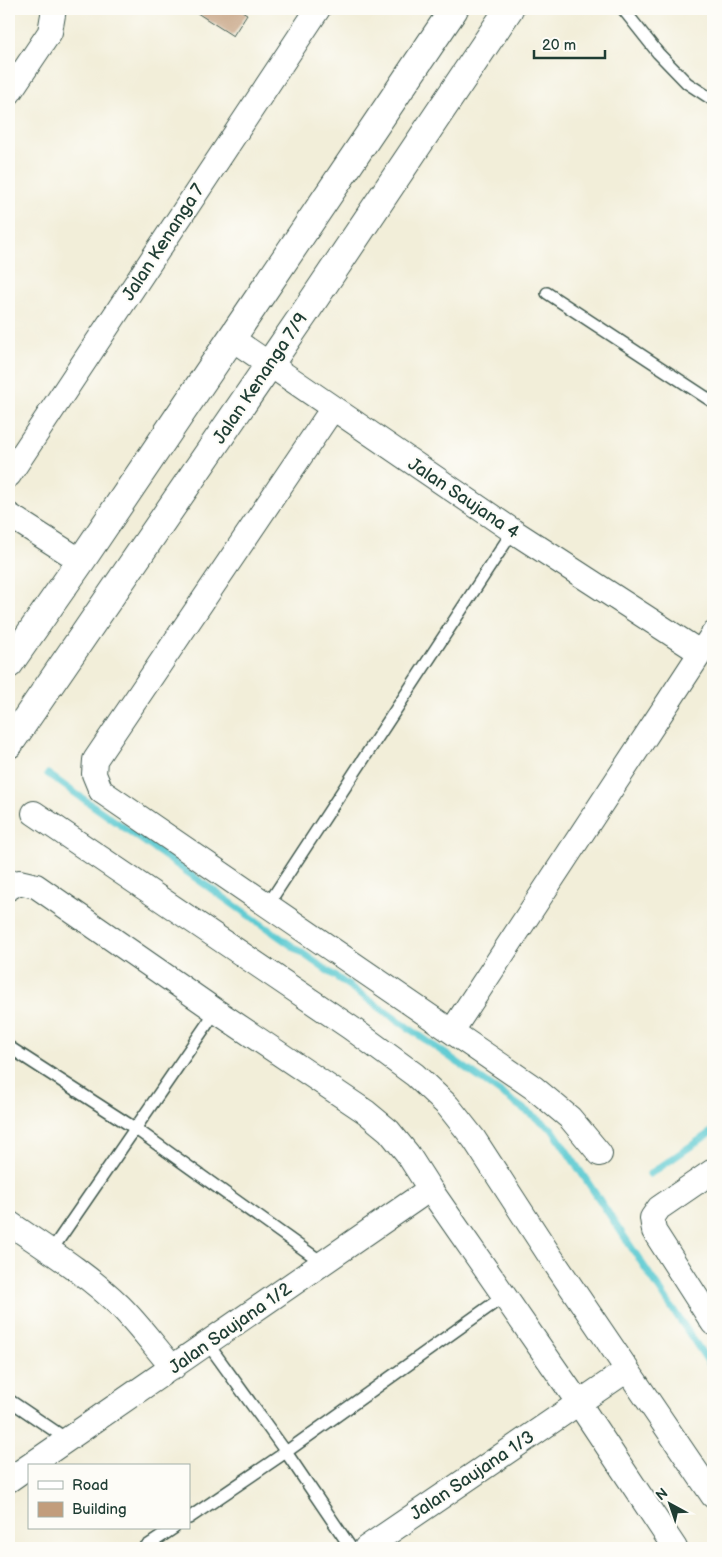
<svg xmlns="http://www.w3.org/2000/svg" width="722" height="1557" font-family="'Balsamiq Sans',sans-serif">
<rect width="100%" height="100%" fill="#fdfcf7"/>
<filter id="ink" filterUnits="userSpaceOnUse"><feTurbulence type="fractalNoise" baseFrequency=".02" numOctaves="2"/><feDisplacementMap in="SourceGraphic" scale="10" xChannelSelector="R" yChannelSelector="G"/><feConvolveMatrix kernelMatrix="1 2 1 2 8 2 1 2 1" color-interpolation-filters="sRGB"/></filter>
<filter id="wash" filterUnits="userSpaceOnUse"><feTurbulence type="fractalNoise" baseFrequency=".0096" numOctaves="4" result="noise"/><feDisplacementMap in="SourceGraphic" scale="20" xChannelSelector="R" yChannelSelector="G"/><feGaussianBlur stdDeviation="1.12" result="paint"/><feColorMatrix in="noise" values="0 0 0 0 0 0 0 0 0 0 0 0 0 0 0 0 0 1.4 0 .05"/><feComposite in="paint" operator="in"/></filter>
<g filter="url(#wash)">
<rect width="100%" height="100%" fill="#f2eed9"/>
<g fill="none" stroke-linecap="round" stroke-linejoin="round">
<!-- stream -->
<path stroke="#5dcad2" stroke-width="7" d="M48,774L552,1129L713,1369
M650,1174L713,1131"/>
</g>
<g id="blocks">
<!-- building -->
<path fill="#c29d7c" d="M191,9H244L242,11L247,14L233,36Z"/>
</g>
</g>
<g filter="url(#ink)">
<use href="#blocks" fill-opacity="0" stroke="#3f584d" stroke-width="1"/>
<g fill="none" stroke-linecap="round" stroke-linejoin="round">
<defs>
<path id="service" d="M623,9L658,53L687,83L713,100
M547,293L713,402
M267,906L513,531
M9,1047L136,1129L323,1263
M51,1251L216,1011
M208,1344L286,1452L351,1548
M9,1400L68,1440
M189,1518L286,1452L504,1296
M144,1548L174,1528"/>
<path id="minor" d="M9,93L50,32L54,9
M231,338L513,531L701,653
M333,408L95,760L94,774L101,791L534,1088L570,1118L600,1154
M9,475L318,9
M9,515L81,561
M34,813L351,1028L415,1075L448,1106L474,1139L550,1256L713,1496
M9,888L19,882L36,886L216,1011L366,1112L389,1131L407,1153L430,1189L578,1402L675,1548
M452,1031L713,634
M713,1171L659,1208L652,1218L654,1231L713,1323
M9,1223C47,1249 87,1274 120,1306C139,1325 155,1347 173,1368
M29,1466L430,1189
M9,1480L29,1466
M366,1548L627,1370"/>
<path id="tertiary" d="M9,664L81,561L454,9
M9,744L304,314L509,9"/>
</defs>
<!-- service casing -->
<use href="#service" stroke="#3f584d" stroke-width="14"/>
<!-- minor casing -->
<use href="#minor" stroke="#3f584d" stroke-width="26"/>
<!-- tertiary casing -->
<use href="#tertiary" stroke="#3f584d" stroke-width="30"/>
<!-- service -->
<use href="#service" stroke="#fff" stroke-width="11"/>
<!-- minor -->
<use href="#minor" stroke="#fff" stroke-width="24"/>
<!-- tertiary -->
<use href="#tertiary" stroke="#fff" stroke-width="28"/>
</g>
</g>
<g text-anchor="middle" stroke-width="4.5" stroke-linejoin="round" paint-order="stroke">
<!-- street labels -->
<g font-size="18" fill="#1f3d34" stroke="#fdfcf7">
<text transform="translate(163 242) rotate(-57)" y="6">Jalan Kenanga 7</text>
<text transform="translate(260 378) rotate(-56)" y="6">Jalan Kenanga 7/9</text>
<text transform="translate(464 498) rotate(34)" y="6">Jalan Saujana 4</text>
<text transform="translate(230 1328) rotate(-35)" y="6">Jalan Saujana 1/2</text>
<text transform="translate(472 1475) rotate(-34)" y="6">Jalan Saujana 1/3</text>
</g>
</g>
<!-- margin -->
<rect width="722" height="1557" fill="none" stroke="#fdfcf7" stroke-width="30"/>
<!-- legend -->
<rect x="28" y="1464" width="162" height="65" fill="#fdfcf7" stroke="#a4b0a9"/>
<rect x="38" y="1481" width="25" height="8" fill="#ffffff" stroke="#a4b0a9"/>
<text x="72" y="1490" font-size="15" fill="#1f3d34">Road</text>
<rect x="38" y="1502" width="25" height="15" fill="#c29d7c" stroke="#a4b0a9"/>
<text x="72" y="1514" font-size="15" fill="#1f3d34">Building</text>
<!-- north arrow -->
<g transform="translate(670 1504) rotate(320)" stroke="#fdfcf7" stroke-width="4" paint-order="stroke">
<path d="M0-4L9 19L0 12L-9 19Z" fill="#1f3d34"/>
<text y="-8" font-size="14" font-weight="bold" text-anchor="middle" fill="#1f3d34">N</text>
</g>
<!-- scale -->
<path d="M534 50v8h71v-8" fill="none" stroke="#1f3d34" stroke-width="2.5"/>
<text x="542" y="50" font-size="15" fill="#1f3d34" stroke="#fdfcf7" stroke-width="4" paint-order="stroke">20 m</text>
</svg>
